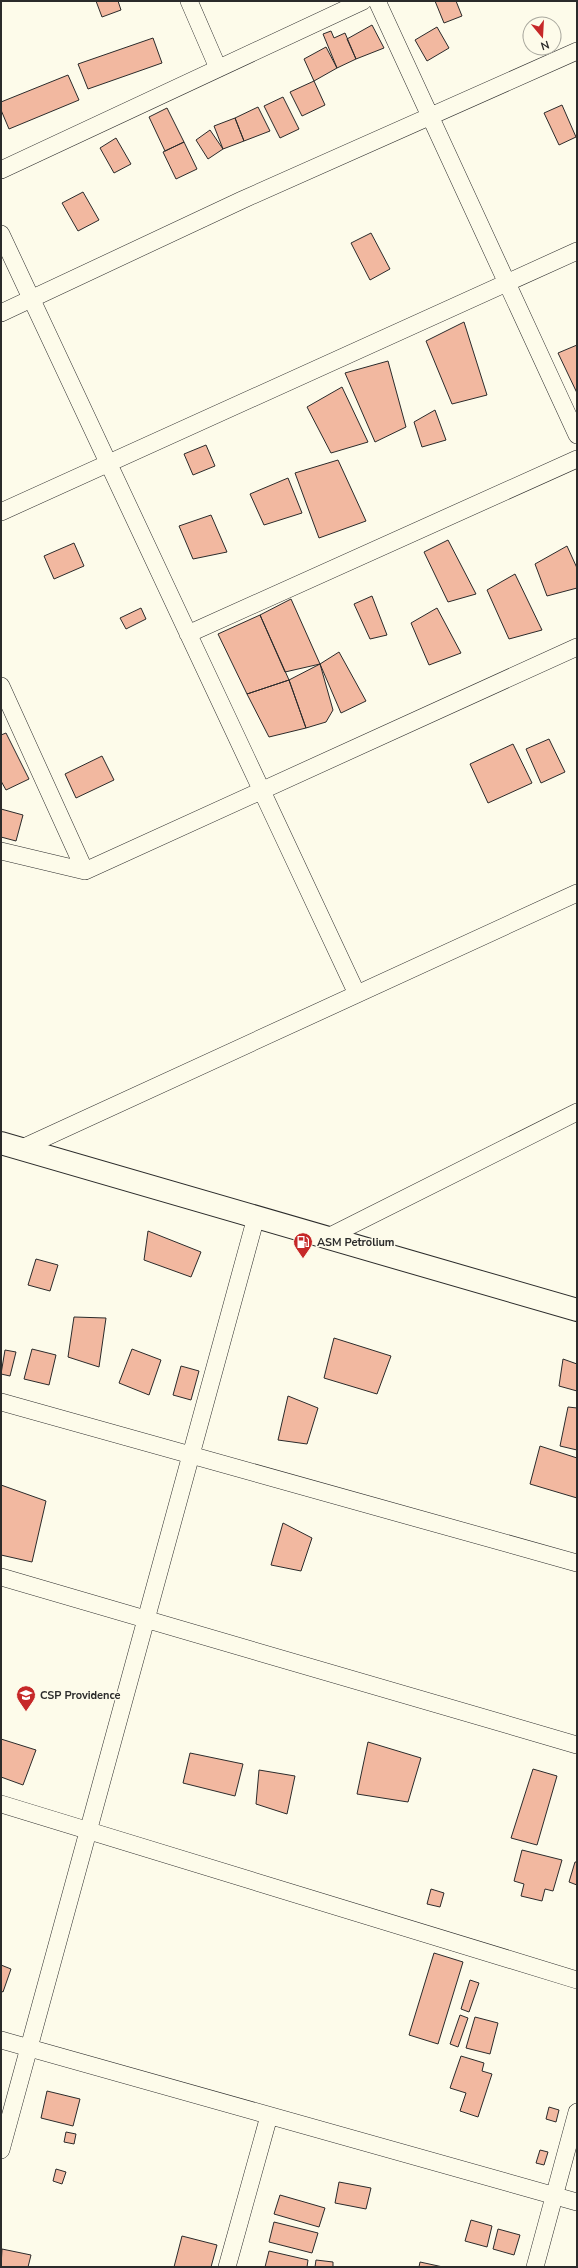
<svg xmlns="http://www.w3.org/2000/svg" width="578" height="2268" font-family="'Nunito Sans',sans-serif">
<rect width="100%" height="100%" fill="#fdfbea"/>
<!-- building -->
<path fill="#f2b8a0" stroke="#2b2b2b" d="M96,1H118L121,10L102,17Z
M435,1H456L462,16L444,23Z
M372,25L384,48L356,59L347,39Z
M437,27L449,48L427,61L415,40Z
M331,31L334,38L345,33L356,59L337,68L323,34Z
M153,38L162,63L88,89L78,64Z
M326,47L337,68L314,81L304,59Z
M68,75L79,100L9,129L1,110V102Z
M314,81L325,105L302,116L290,92Z
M283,97L299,129L280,138L264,106Z
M562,105L576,137L559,145L544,113Z
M258,107L270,131L244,141L235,118Z
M167,108L184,142L165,151L149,117Z
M235,118L244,141L223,149L214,126Z
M210,130L223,149L208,159L196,140Z
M116,138L131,164L114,173L100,148Z
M184,142L197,169L176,179L163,152Z
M83,192L99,220L78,231L62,203Z
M371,233L390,269L370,280L351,243Z
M464,322L487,395L452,404L426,341Z
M577,345V393L558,353Z
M388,361L406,427L375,442L345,373Z
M342,387L368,442L331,453L307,407Z
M435,410L446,440L422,447L414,422Z
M206,445L215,466L193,475L184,454Z
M338,460L366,521L319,538L295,473Z
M288,478L302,513L264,525L250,494Z
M211,515L227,552L193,559L179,526Z
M448,540L476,594L448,602L424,552Z
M74,543L84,566L54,579L44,556Z
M567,546L577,568V588L547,596L535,564Z
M515,574L542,630L509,639L487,590Z
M372,596L387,635L370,639L354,604Z
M291,599L320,664L285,672L260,615Z
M141,608L146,619L126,629L120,618Z
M437,608L461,653L429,665L411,623Z
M260,615L289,680L247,694L218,634Z
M339,652L366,701L341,713L320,664Z
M320,664L333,710L326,722L306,728L289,680Z
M289,680L306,728L269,737L247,694Z
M6,733L29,779L6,790L1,781V735Z
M549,739L565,772L541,783L526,749Z
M513,744L532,783L488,803L470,764Z
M102,756L114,780L76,798L65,774Z
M1,809L23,815L16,841L1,837Z
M148,1231L201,1252L191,1277L144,1260Z
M36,1259L58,1265L50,1291L28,1285Z
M74,1317L106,1318L99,1367L68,1357Z
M334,1338L391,1356L377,1394L324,1378Z
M32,1349L56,1355L49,1385L24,1379Z
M132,1349L161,1360L149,1395L119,1383Z
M5,1350L16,1352L10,1376L1,1374Z
M563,1359L577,1364V1391L559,1386Z
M181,1366L199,1371L191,1400L173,1395Z
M288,1396L318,1408L307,1444L278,1440Z
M568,1407L577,1408V1450L560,1446Z
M540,1446L577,1458V1498L530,1484Z
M1,1485L46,1501L32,1562L1,1555Z
M283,1523L312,1538L301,1571L271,1565Z
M1,1739L36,1750L23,1785L1,1777Z
M368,1742L421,1758L408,1802L357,1794Z
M190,1753L243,1764L235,1796L183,1783Z
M533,1769L557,1776L537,1845L511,1838Z
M259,1770L295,1776L287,1814L256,1804Z
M522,1850L562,1860L553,1891L545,1889L542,1901L521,1896L524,1884L514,1881Z
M575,1862H577V1885L569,1882Z
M431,1889L444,1893L440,1907L427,1904Z
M434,1953L463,1962L438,2044L409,2035Z
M1,1965L11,1969L3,1992L1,1991Z
M470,1980L479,1983L469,2012L461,2009Z
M460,2015L468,2018L458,2047L450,2044Z
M475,2017L498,2023L490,2054L466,2048Z
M461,2056L484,2063L482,2071L492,2074L478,2117L460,2111L466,2093L450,2088Z
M47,2091L80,2099L73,2126L41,2118Z
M549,2107L559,2110L556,2122L546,2119Z
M66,2132L76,2134L74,2144L64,2142Z
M540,2150L548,2152L544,2165L536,2163Z
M56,2169L66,2172L62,2184L53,2181Z
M339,2182L371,2188L366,2209L335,2203Z
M280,2195L325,2208L319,2227L274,2214Z
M471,2220L492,2226L487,2247L465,2241Z
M274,2222L318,2233L312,2253L269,2242Z
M498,2229L520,2235L514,2255L493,2249Z
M182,2236L217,2245L211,2267H174Z
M2,2249L31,2255L28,2267H1Z
M269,2251L308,2260L307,2267H265Z
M316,2260L333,2262V2267H315Z
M420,2262L443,2267H419Z"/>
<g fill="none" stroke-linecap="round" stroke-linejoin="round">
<defs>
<path id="street" d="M189,1L218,68
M377,1L577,435
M1,170L363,1
M1,234L357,994
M1,313L242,200L577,51
M1,512L577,251
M188,634L577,459
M1,686L85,871
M1,851L85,871L577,647
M20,1149L577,893
M328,1237L577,1112
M1,1402L577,1563
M1,1577L577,1745
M1,1804L577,1980
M1,2040L577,2202
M1,2150L256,1217
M227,2267L269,2116
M535,2267L577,2112"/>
<path id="secondary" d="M1,1143L577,1310"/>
</defs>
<!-- street casing -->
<use href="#street" stroke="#2b2b2b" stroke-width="18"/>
<!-- secondary casing -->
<use href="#secondary" stroke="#2b2b2b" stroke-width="24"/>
<!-- street -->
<use href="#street" stroke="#fdfbea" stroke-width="17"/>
<!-- secondary -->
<use href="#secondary" stroke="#fdfbea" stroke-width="22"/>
</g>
<!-- icons -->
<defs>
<symbol id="fuel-pin" viewBox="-11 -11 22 30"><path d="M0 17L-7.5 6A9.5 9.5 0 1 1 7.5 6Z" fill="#c62828" stroke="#fdfbea"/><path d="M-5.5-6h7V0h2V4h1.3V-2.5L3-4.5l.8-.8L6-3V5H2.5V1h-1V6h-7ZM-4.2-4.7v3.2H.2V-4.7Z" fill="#fff"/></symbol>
<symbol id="school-pin" viewBox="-11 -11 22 30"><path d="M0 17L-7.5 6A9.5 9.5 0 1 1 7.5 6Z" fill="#c62828" stroke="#fdfbea"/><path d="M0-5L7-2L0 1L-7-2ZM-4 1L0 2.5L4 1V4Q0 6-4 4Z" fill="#fff"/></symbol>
</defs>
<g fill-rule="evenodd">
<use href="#fuel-pin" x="292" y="1231" width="22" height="30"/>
<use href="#school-pin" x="15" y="1684" width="22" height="30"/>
</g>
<g text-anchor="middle" stroke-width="3" stroke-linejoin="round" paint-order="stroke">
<!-- poi labels -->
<g font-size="11" font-weight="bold" fill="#2b2b2b" stroke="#fdfbea" text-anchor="start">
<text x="317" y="1246">ASM Petrolium</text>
<text x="40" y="1699">CSP Providence</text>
</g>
</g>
<!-- border -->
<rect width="578" height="2268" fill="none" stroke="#2b2b2b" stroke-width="4"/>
<!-- north arrow -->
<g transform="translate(542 36) rotate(162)"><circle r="19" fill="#fdfbea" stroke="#a9a89e"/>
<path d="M0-3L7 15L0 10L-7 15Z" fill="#c62828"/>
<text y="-6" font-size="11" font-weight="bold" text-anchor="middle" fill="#2b2b2b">N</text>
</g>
</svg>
